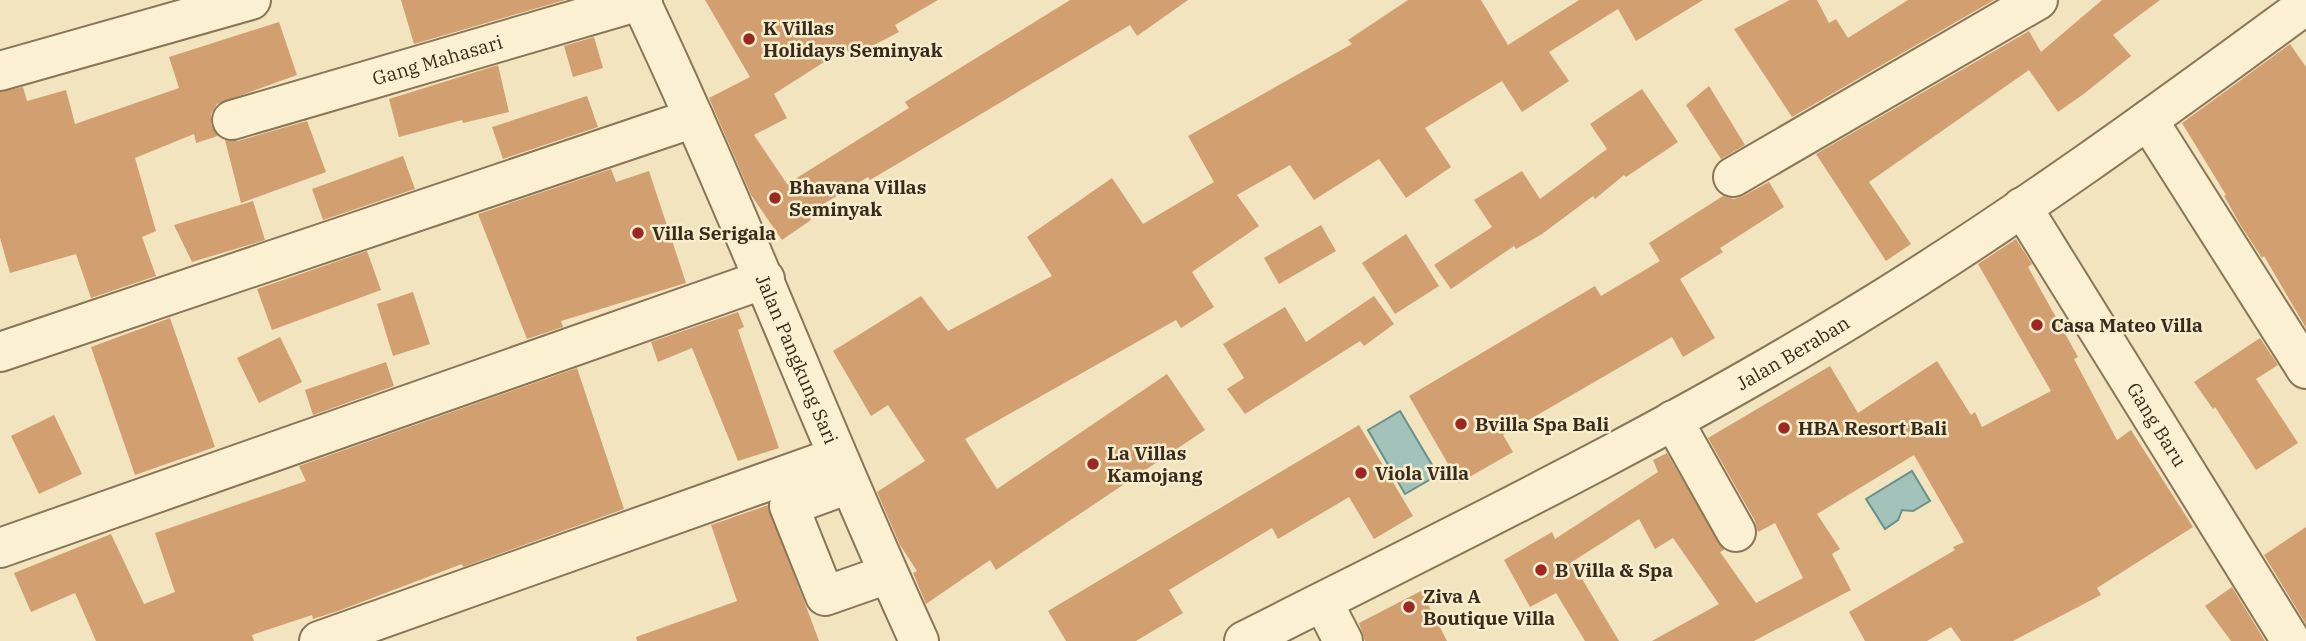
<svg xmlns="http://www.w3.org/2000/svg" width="2306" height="641" font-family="'IBM Plex Serif',serif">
<rect width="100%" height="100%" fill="#f1e4be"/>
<!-- water -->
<path fill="#a2c2ba" stroke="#699089" stroke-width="2" d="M1400,411L1438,475L1405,494L1368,430Z
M1912,471L1930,501L1913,511L1902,510L1898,520L1885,529L1866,499Z"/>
<!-- building -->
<path fill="#d29f71" d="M401,0H565L414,44Z
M705,0H938L895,25L899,32L851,57L846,48L774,94L787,118L754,135L787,184L909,108L905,102L1070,0H1188L1137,36L1130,25L909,157L870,180L868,177L807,214L811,220L782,240L751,195L709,98L750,77Z
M1408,0H1481L1508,45L1579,0H1703L1636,41L1618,9L1549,52L1569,81L1522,112L1502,81L1425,128L1451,167L1406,198L1379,159L1314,200L1290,165L1237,195L1259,226L1192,272L1214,307L1181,328L1176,320L965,439L997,489L1167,374L1205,430L996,570L990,560L926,604L913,573L917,571L900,545L877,492L925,461L888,405L871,416L833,351L921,296L948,331L1052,276L1027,237L1112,178L1143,224L1214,182L1188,136L1352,44L1348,40Z
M1790,0H1817L1829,23L1836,19L1848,38L1908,0H1994L1792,117L1734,29Z
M2102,0H2160L2113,35L2131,56L2085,93L2058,112L2029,70L1869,182L1911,244L1886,261L1816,154L2029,31L2041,52Z
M279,22L297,75L217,104L211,114V125L218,136L196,143L194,134L135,158L156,231L142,237L156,276L91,298L76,254L10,273L0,238V92L23,87L27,101L66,90L75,124L179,88L169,57Z
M594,37L603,68L573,77L564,46Z
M2290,44L2306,67V328L2264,256L2262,258L2241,226L2224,196L2226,195L2182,123Z
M498,65L509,112L463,123L462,120L399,137L389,99Z
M1709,86L1745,145L1721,159L1686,105Z
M1642,89L1678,142L1626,177L1624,175L1595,199L1593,196L1542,234L1516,249L1514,246L1451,289L1434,265L1492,227L1474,200L1522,171L1540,199L1607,149L1590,124Z
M587,96L598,127L503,159L492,127Z
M307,121L326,172L241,203L225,140L238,141Z
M403,156L415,189L323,220L312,189Z
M611,169L616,182L649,171L686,283L561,321L563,327L527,339L478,214Z
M1769,182L1784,207L1720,248L1723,252L1680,279L1715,338L1683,357L1672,337L1503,435L1513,452L1459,483L1409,396L1595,286L1601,296L1660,261L1649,243L1723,196L1734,199L1743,196Z
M253,201L265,240L192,262L174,225Z
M1321,225L1336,251L1279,284L1264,258Z
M1406,234L1439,286L1395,314L1362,263Z
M2016,239L2032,264L2028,267L2078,357L2074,359L2117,440L2131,430L2193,527L2097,588L2101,595L2013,641H1961L1951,627L1927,641H1865L1849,612L1955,550L1953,547L1964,542L1914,455L1817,514L1840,549L1832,554L1851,590L1754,641H1652L1719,604L1673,538L1655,549L1639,519L1572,562L1619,641H1585L1556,593L1530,607L1504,560L1552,532L1555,539L1658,472L1653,460L1667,453L1724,550L1720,552L1756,603L1803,578L1775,523L1758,532L1755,521L1708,438L1830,366L1858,413L1937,361L1971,415L1975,412L1982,427L2051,391L1978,264Z
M367,251L381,290L272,330L257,289Z
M413,292L430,344L393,356L377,304Z
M1374,296L1394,324L1364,346L1360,341L1245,414L1227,389L1244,378L1223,344L1285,307L1306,342Z
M738,312L744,327L738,330L779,448L738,461L692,348L658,362L651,342Z
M170,318L215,447L135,475L91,347Z
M280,337L302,382L259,403L237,358Z
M2260,338L2278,365L2256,379L2298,443L2256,470L2215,407L2213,409L2194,382Z
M386,362L394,386L313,415L305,390Z
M577,368L624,509L463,567L462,564L338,611L313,619L312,615L252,635L254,641H96L75,593L31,612L14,573L111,534L144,604L175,592L155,533L306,481L299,466Z
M54,415L82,474L39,494L11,436Z
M1359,425L1413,516L1374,539L1349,497L1278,539L1272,528L1169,590L1183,613L1136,641H1066L1048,611Z
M768,505L819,641H637L636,637L737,601L711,525Z
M2306,527V624L2264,555Z
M2232,587L2265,641H2231L2205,606Z
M1421,591L1447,641H1365L1359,623Z"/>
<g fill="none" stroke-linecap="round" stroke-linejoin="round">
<defs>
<g id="minor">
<path id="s1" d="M640,0C740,211 822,429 919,641"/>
<path d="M0,71L251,0"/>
<path id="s2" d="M232,120L643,0"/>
<path d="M2148,120L2306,369"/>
<path d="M1733,177L2038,0"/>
<path id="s3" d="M2022,207L2291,641"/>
<path d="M0,352L694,118"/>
<path d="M1673,420L1736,532"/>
<path d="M849,484L789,506L825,596L888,574"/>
<path d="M0,548L765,279"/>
<path d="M1323,602L1343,641"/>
<path d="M319,641L836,457"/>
<path id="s4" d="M1244,641C1450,537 1659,436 1855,316C2011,221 2159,113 2306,5"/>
</g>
</defs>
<!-- minor casing -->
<use href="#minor" stroke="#8a7556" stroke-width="42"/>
<!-- minor -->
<use href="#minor" stroke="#fbf1d2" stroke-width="38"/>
</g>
<!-- markers -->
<g fill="#9d2721" stroke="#f8eece" stroke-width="2.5">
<circle cx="749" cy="39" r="7"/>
<circle cx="775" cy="198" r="7"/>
<circle cx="638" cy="233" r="7"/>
<circle cx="2037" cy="325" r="7"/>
<circle cx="1461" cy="424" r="7"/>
<circle cx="1784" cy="428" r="7"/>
<circle cx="1093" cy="464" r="7"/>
<circle cx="1361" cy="473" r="7"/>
<circle cx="1541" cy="570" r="7"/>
<circle cx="1409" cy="607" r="7"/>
</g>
<g text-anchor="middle" stroke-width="5" stroke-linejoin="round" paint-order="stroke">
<!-- poi labels -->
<g font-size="19" font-weight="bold" fill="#392b1b" stroke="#f8eece" text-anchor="start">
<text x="763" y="35">K Villas<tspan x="763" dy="22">Holidays Seminyak</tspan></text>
<text x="789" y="194">Bhavana Villas<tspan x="789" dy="22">Seminyak</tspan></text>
<text x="652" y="240">Villa Serigala</text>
<text x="2051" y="332">Casa Mateo Villa</text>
<text x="1475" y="431">Bvilla Spa Bali</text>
<text x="1798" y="435">HBA Resort Bali</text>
<text x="1107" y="460">La Villas<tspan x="1107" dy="22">Kamojang</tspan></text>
<text x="1375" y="480">Viola Villa</text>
<text x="1555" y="577">B Villa &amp; Spa</text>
<text x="1423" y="603">Ziva A<tspan x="1423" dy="22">Boutique Villa</tspan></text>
</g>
<!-- street labels -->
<g font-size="19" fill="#392b1b" stroke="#f8eece">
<text dy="7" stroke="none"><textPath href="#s2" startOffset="214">Gang Mahasari</textPath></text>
<text dy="7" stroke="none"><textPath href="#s4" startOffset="620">Jalan Beraban</textPath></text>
<text dy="7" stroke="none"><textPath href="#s1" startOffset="392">Jalan Pangkung Sari</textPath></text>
<text dy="7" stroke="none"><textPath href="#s3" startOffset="256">Gang Baru</textPath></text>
</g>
</g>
</svg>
